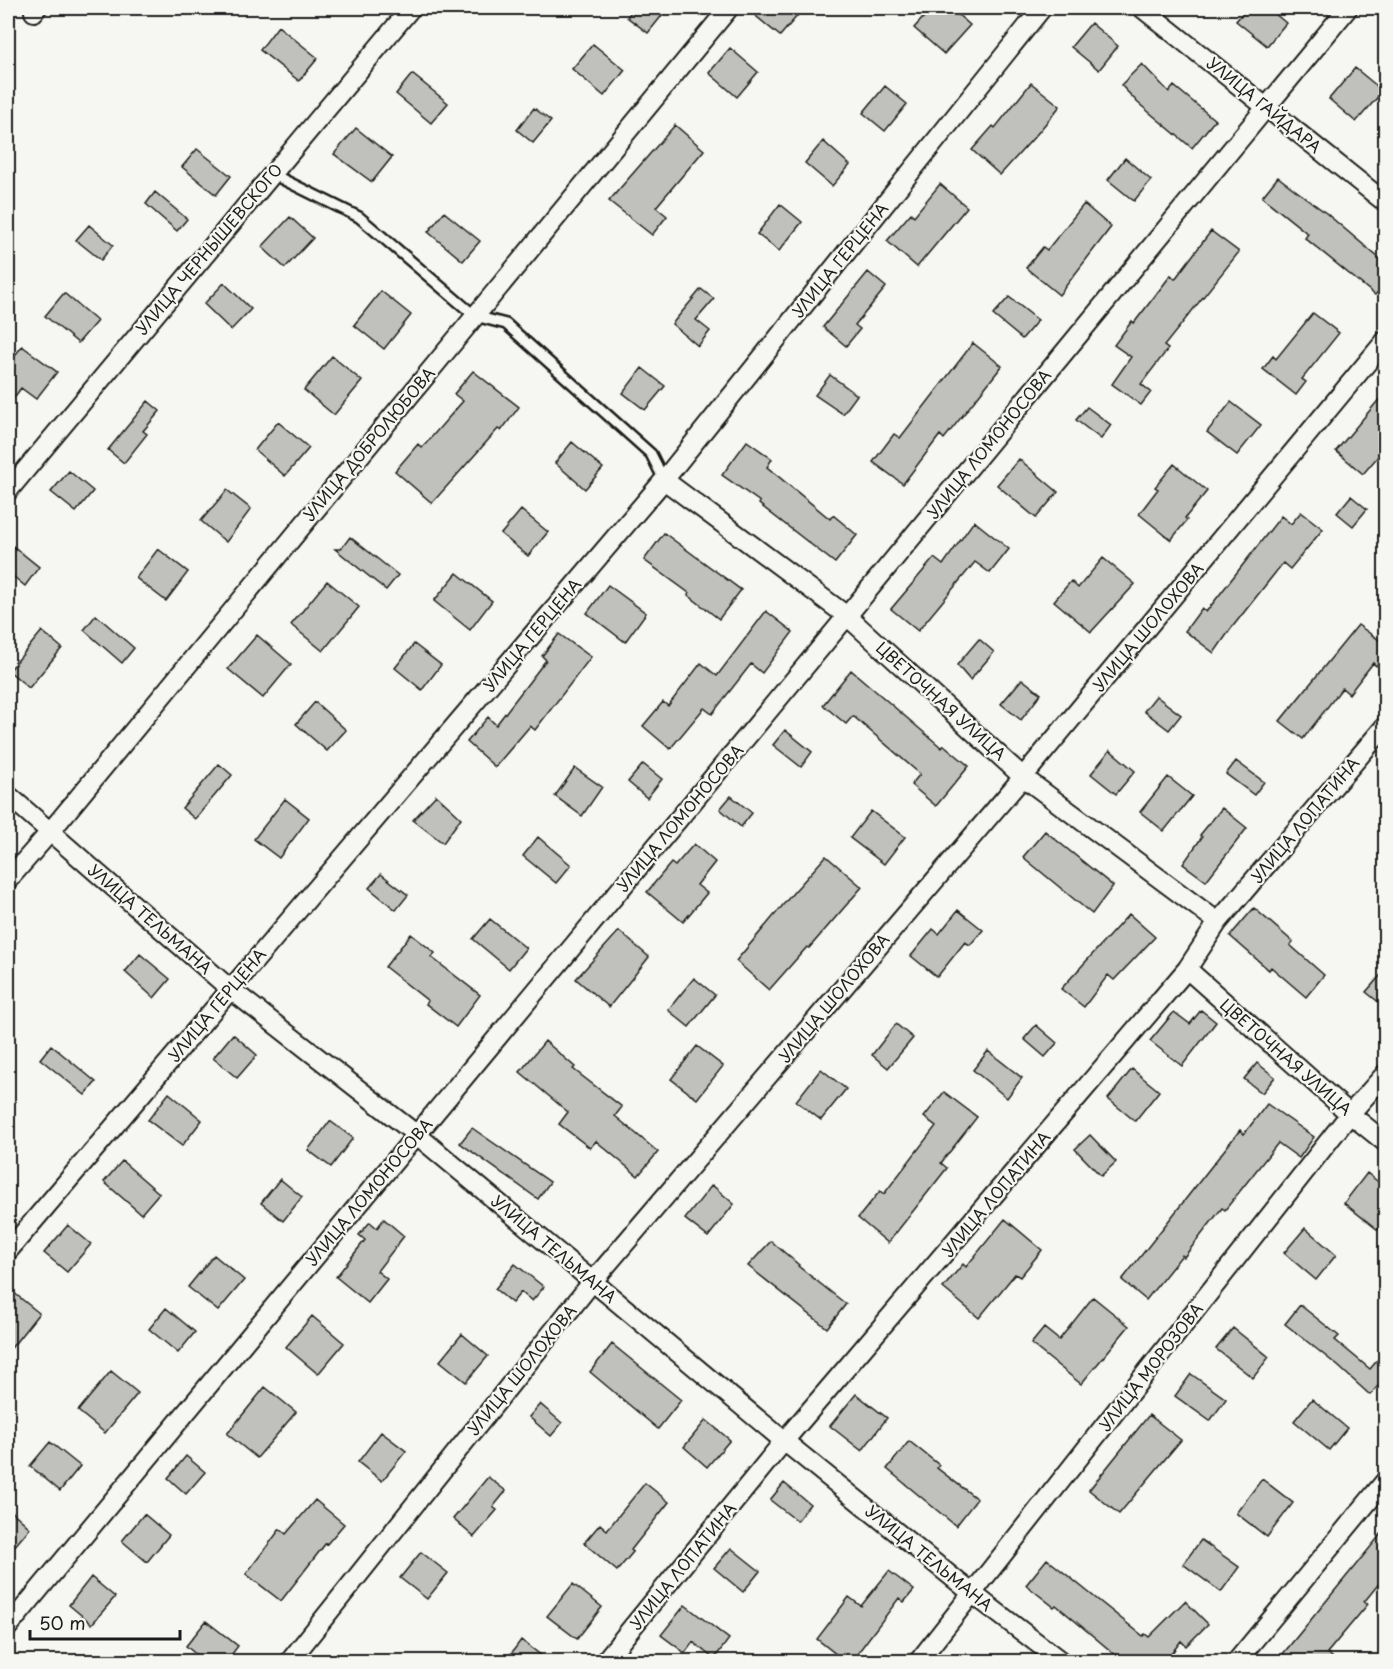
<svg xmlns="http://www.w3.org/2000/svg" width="1393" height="1669" font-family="'Playpen Sans',sans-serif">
<rect width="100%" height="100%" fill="#f6f6f2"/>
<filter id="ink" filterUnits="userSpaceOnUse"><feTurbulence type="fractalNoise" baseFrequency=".0167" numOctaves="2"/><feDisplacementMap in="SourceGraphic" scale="12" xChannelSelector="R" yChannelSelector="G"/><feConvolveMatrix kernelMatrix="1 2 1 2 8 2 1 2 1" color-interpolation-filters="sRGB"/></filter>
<g filter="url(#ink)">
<!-- building -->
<path fill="#c0c0bd" stroke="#1c1c1c" stroke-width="1.5" d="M634,8H668L648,33L627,17Z
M746,8H804L780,36Z
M932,8H950L970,25L944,54L914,28Z
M1247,8H1268L1286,23L1267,46L1236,21Z
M1091,23L1118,46L1099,70L1071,47Z
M278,26L318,58L299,81L260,50Z
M593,44L625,70L604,96L572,69Z
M730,48L758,72L737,97L709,73Z
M1142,64L1169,92L1174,86L1215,120L1192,148L1138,103L1121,85Z
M1355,68L1383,91L1356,122L1329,99Z
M412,74L448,103L431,123L396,94Z
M1031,83L1060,106L1037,134L1000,175L972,150L993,126L995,128Z
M885,86L907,104L885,131L863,113Z
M534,108L551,121L533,143L517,130Z
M675,125L704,150L656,207L667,216L652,235L609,201Z
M356,128L392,157L372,182L334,154Z
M823,141L850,165L832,186L805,163Z
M197,149L231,176L216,195L182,167Z
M1125,158L1151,180L1134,201L1108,180Z
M1278,177L1326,213L1386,264V283L1375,295L1305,238L1308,234L1262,197Z
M940,184L967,207L917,267L887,241L911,213L914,216Z
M155,192L187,219L177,231L146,204Z
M780,204L802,222L779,251L757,234Z
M1084,204L1111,227L1059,295L1026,268L1043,247L1047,250Z
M444,212L480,241L463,261L428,232Z
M290,217L313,238L285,268L262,247Z
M89,225L113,245L101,260L76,240Z
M1211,231L1239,252L1164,346L1168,349L1141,384L1151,392L1141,405L1112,384L1131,357L1114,345L1132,321L1134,323L1171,275L1175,279Z
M868,272L886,287L855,325L860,329L846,346L823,327Z
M224,283L251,309L231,330L204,304Z
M701,289L714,299L696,320L710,331L698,346L672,324Z
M381,291L411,315L384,349L354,325Z
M64,293L97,321L78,343L45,316Z
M1009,297L1038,320L1022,339L993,315Z
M1313,313L1339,333L1302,379L1306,382L1296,395L1263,369L1273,356L1276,359Z
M973,343L1002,366L944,439L940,435L903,484L873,462L894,434L900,438Z
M22,346L57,372L36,399L21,388L8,406V365Z
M332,356L362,381L334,415L304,390Z
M642,368L665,386L645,410L623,393Z
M473,371L519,407L501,431L498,429L432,503L395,471L418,444L422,448L463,401L454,394Z
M830,375L857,395L843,414L815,395Z
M1386,391V447L1363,474L1336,451Z
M148,401L160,411L143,431L147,434L124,463L108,450Z
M1231,402L1261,425L1237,455L1207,432Z
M1087,407L1111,425L1101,439L1076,420Z
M278,422L309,448L285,476L255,450Z
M747,441L772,459L767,467L830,519L833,515L857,535L835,563L759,504L760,502L722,475Z
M572,442L603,468L585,489L555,463Z
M1019,459L1058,492L1036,518L997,485Z
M1174,464L1207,491L1185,518L1187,520L1171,540L1139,514L1158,489L1155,487Z
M69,471L93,491L76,512L51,492Z
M227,490L251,509L226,542L201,521Z
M1351,496L1367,509L1353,526L1337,513Z
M521,510L548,532L528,556L501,534Z
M1301,512L1323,529L1290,569L1283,563L1230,630L1214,653L1185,631L1202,608L1206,612L1281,516L1291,524Z
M974,521L1009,549L990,573L975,562L918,631L891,609L934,558L943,565Z
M664,533L741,590L719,619L688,595L689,593L644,560Z
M350,537L398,575L386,590L335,549H341Z
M8,542L39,567L25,586L8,572Z
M158,549L188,572L166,601L136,578Z
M1103,558L1135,584L1091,632L1054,601L1071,581L1078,588Z
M457,573L492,601L470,630L434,601Z
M327,581L359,607L323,651L291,625Z
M608,585L646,613L625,642L587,613Z
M766,611L793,632L762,673L751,664L712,714L704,708L670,749L643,726L663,702L668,706L701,663L717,676Z
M96,615L134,648L122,663L84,630Z
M1358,625L1386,645V654L1376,666L1373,663L1349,694L1342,688L1303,739L1280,721Z
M42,631L62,648L29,688L9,671Z
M559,634L591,657L535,730L530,726L495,767L467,742L488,717L496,725L546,660L542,656Z
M257,635L291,664L263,698L228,669Z
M979,639L994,652L970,680L957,665Z
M414,644L441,665L422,690L395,668Z
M851,670L942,748L944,745L969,766L936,806L911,785L920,774L853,716L846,724L823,705Z
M1022,679L1041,694L1021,720L1001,704Z
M1156,696L1181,715L1169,730L1144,711Z
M315,702L346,730L327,751L296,724Z
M785,730L812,752L801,767L773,745Z
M1110,750L1135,771L1116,794L1091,774Z
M1236,761L1264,782L1254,795L1226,774Z
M219,764L232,775L195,819L182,808Z
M643,764L662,779L647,798L628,782Z
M575,768L602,787L582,816L555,796Z
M1168,777L1192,796L1164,831L1140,812Z
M436,795L461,818L443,843L413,820Z
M731,796L752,813L741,827L720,809Z
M285,799L309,818L279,858L254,839Z
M1222,808L1247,828L1206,881L1183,864L1202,837L1200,835Z
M871,811L905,837L884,864L850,838Z
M1045,831L1113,886L1092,914L1023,857Z
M538,837L571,865L556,883L523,856Z
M694,844L715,862L697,885L707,893L683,922L647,892L671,863L675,866Z
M826,856L862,887L809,948L807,947L769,990L736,961L793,893Z
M381,874L408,895L396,910L369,888Z
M1254,908L1293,942L1290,945L1324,975L1306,997L1271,967L1269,970L1230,936Z
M958,910L983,930L970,945L965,942L937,977L911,956L933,929L939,934Z
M1129,914L1155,937L1114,980L1108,975L1084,1007L1061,989Z
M490,919L526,948L509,969L473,939Z
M619,931L649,957L609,1007L576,979Z
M411,934L435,953L431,957L480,995L456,1027L426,1004L428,1001L385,967Z
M140,954L170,979L154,998L125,972Z
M1386,969V1008L1366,992Z
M694,978L715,995L689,1027L668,1010Z
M1201,1010L1216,1022L1182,1066L1150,1041L1174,1012L1190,1024Z
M896,1024L913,1038L888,1068L872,1055Z
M1036,1025L1057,1043L1045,1057L1024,1039Z
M233,1034L257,1055L237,1078L213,1058Z
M545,1041L575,1067L573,1069L622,1107L615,1116L658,1152L638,1176L596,1141L590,1148L559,1124L568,1112L520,1072Z
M51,1045L96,1082L85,1095L40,1059Z
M697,1046L723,1066L697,1099L671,1079Z
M988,1051L1022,1078L1007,1098L973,1070Z
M1257,1063L1275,1077L1262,1093L1244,1079Z
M821,1069L846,1089L821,1120L796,1101Z
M1132,1069L1159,1091L1135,1121L1108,1099Z
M944,1092L977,1117L941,1163L947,1168L888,1243L858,1218L880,1191L884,1194L936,1126L924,1117Z
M169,1093L202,1120L182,1146L148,1120Z
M1267,1104L1314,1137L1299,1158L1278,1143L1225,1210L1222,1208L1184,1257L1182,1255L1146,1300L1122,1280L1240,1130L1244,1134Z
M330,1121L353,1138L331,1167L308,1150Z
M472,1128L550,1182L538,1199L460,1143Z
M1090,1135L1116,1162L1101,1176L1075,1149Z
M122,1161L159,1193L141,1214L104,1182Z
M1367,1173L1386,1188V1221L1378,1230L1344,1203Z
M280,1179L302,1197L283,1221L261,1203Z
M712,1185L734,1204L708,1237L685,1219Z
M384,1219L404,1236L377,1271L387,1279L368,1303L336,1277L365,1240L359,1235L370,1222L377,1228Z
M1005,1219L1042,1250L1020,1277L1015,1274L979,1318L943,1288L963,1264L966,1267Z
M68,1225L91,1244L67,1272L44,1253Z
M1305,1228L1336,1255L1316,1280L1284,1253Z
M771,1241L799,1265L798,1266L846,1304L827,1328L748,1266Z
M214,1255L244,1280L218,1311L188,1287Z
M515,1264L544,1287L532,1301L521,1292L512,1303L495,1289Z
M8,1288L39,1313L8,1352Z
M1093,1297L1129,1326L1081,1384L1031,1344L1044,1328L1059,1340Z
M1300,1305L1339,1336L1335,1340L1370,1369L1386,1350V1377L1370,1395L1338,1366L1285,1324Z
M166,1308L195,1332L178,1353L149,1329Z
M312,1316L344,1343L318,1374L286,1347Z
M1233,1328L1269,1357L1253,1378L1216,1349Z
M462,1334L488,1356L466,1382L440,1361Z
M612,1344L681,1400L658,1429L590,1372Z
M111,1371L138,1393L105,1433L78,1411Z
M1191,1374L1226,1399L1210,1421L1175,1396Z
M265,1387L296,1412L257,1458L227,1434Z
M856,1394L887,1418L862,1451L830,1426Z
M1312,1399L1347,1428L1329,1450L1294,1421Z
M540,1404L562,1423L551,1436L529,1417Z
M1149,1415L1181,1440L1119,1514L1089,1490Z
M706,1420L730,1440L707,1467L684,1447Z
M381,1432L406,1451L382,1481L358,1462Z
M909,1441L939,1465L937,1468L977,1499L956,1526L887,1469Z
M50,1442L80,1466L60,1491L30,1466Z
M186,1456L205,1472L186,1494L168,1478Z
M488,1477L506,1491L493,1507L497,1510L474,1537L453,1519Z
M1262,1479L1293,1503L1267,1537L1236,1513Z
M645,1483L669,1502L631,1550L633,1552L617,1571L584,1543L600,1524L607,1530Z
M784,1483L810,1504L797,1521L770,1500Z
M315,1500L344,1524L327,1544L326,1543L281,1601L246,1574L280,1529L286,1534Z
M8,1508L30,1528L8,1554Z
M144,1514L169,1535L147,1562L122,1541Z
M1386,1528V1575L1364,1602L1368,1604L1327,1653L1338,1662H1290L1282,1655Z
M1201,1540L1239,1567L1221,1592L1183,1564Z
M731,1548L760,1571L743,1592L714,1568Z
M421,1552L448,1573L427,1599L400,1578Z
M1047,1559L1143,1636L1145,1634L1149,1637L1185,1601L1208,1624L1186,1646L1181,1641L1165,1662H1124L1056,1605L1054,1607L1026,1585Z
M889,1571L914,1590L904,1602L899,1598L851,1662H846L817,1639L849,1597L861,1606Z
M91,1577L115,1597L92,1624L69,1605Z
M573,1584L602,1607L577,1639L547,1616Z
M685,1605L729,1639L714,1659L693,1642L685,1653L661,1635Z
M206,1621L238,1646L226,1662H205L186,1646Z
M521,1640L550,1662H505Z"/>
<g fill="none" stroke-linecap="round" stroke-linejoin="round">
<defs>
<path id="service" d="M272,174L359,217L475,316L506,324L651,454L664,480"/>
<path id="minor" d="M1142,8L1386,203
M34,12L37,8
M664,480L847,616L1023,777L1218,922
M8,491L411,8
M8,795L230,989L417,1135L784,1441L973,1594L1062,1662
M8,880L50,832L729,8
M1187,969L1350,1114L1386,1143
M8,1251L664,480L1042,8
M8,1627L847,616L1348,8
M289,1662L593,1281L1023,777L1386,340
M604,1662L784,1441L1187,969L1218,922L1386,725
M918,1662L1350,1114L1386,1073
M1236,1662L1386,1480"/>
</defs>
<!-- service casing -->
<use href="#service" stroke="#1c1c1c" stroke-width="14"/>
<!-- minor casing -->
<use href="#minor" stroke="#1c1c1c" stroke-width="22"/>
<!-- service -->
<use href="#service" stroke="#f6f6f2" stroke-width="9"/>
<!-- minor -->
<use href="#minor" stroke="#f6f6f2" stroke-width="18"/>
</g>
</g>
<g text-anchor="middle" stroke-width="4.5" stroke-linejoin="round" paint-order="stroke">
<!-- street labels -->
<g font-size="16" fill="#1c1c1c" stroke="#f6f6f2">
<text transform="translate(1264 105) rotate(39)" y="6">УЛИЦА ГАЙДАРА</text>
<text transform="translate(209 249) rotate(-50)" y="6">УЛИЦА ЧЕРНЫШЕВСКОГО</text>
<text transform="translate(840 260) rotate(-51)" y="6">УЛИЦА ГЕРЦЕНА</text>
<text transform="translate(369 444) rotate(-50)" y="6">УЛИЦА ДОБРОЛЮБОВА</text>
<text transform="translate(989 444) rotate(-51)" y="6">УЛИЦА ЛОМОНОСОВА</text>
<text transform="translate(1148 627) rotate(-50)" y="6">УЛИЦА ШОЛОХОВА</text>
<text transform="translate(532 635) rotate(-50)" y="6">УЛИЦА ГЕРЦЕНА</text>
<text transform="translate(941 701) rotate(42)" y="6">ЦВЕТОЧНАЯ УЛИЦА</text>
<text transform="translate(680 818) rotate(-50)" y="6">УЛИЦА ЛОМОНОСОВА</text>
<text transform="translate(1305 820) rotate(-50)" y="6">УЛИЦА ЛОПАТИНА</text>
<text transform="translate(150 919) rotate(41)" y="6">УЛИЦА ТЕЛЬМАНА</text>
<text transform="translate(834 998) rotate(-50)" y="6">УЛИЦА ШОЛОХОВА</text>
<text transform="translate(217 1005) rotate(-50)" y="6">УЛИЦА ГЕРЦЕНА</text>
<text transform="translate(1286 1057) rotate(41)" y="6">ЦВЕТОЧНАЯ УЛИЦА</text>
<text transform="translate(369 1192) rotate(-50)" y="6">УЛИЦА ЛОМОНОСОВА</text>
<text transform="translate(996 1194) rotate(-50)" y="6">УЛИЦА ЛОПАТИНА</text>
<text transform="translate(554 1249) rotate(40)" y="6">УЛИЦА ТЕЛЬМАНА</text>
<text transform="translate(1151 1367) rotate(-52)" y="6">УЛИЦА МОРОЗОВА</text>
<text transform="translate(522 1370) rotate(-51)" y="6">УЛИЦА ШОЛОХОВА</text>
<text transform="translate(929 1558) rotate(39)" y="6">УЛИЦА ТЕЛЬМАНА</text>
<text transform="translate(683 1566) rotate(-51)" y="6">УЛИЦА ЛОПАТИНА</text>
</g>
</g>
<!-- margin -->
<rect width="1393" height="1669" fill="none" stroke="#f6f6f2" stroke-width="30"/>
<rect x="15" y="15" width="1363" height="1639" fill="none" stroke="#1c1c1c" stroke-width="2" filter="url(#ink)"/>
<!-- scale -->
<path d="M30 1630v9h150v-9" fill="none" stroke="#1c1c1c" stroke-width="3"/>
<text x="39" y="1630" font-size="18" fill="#1c1c1c" stroke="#f6f6f2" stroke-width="4.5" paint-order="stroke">50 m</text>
</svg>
